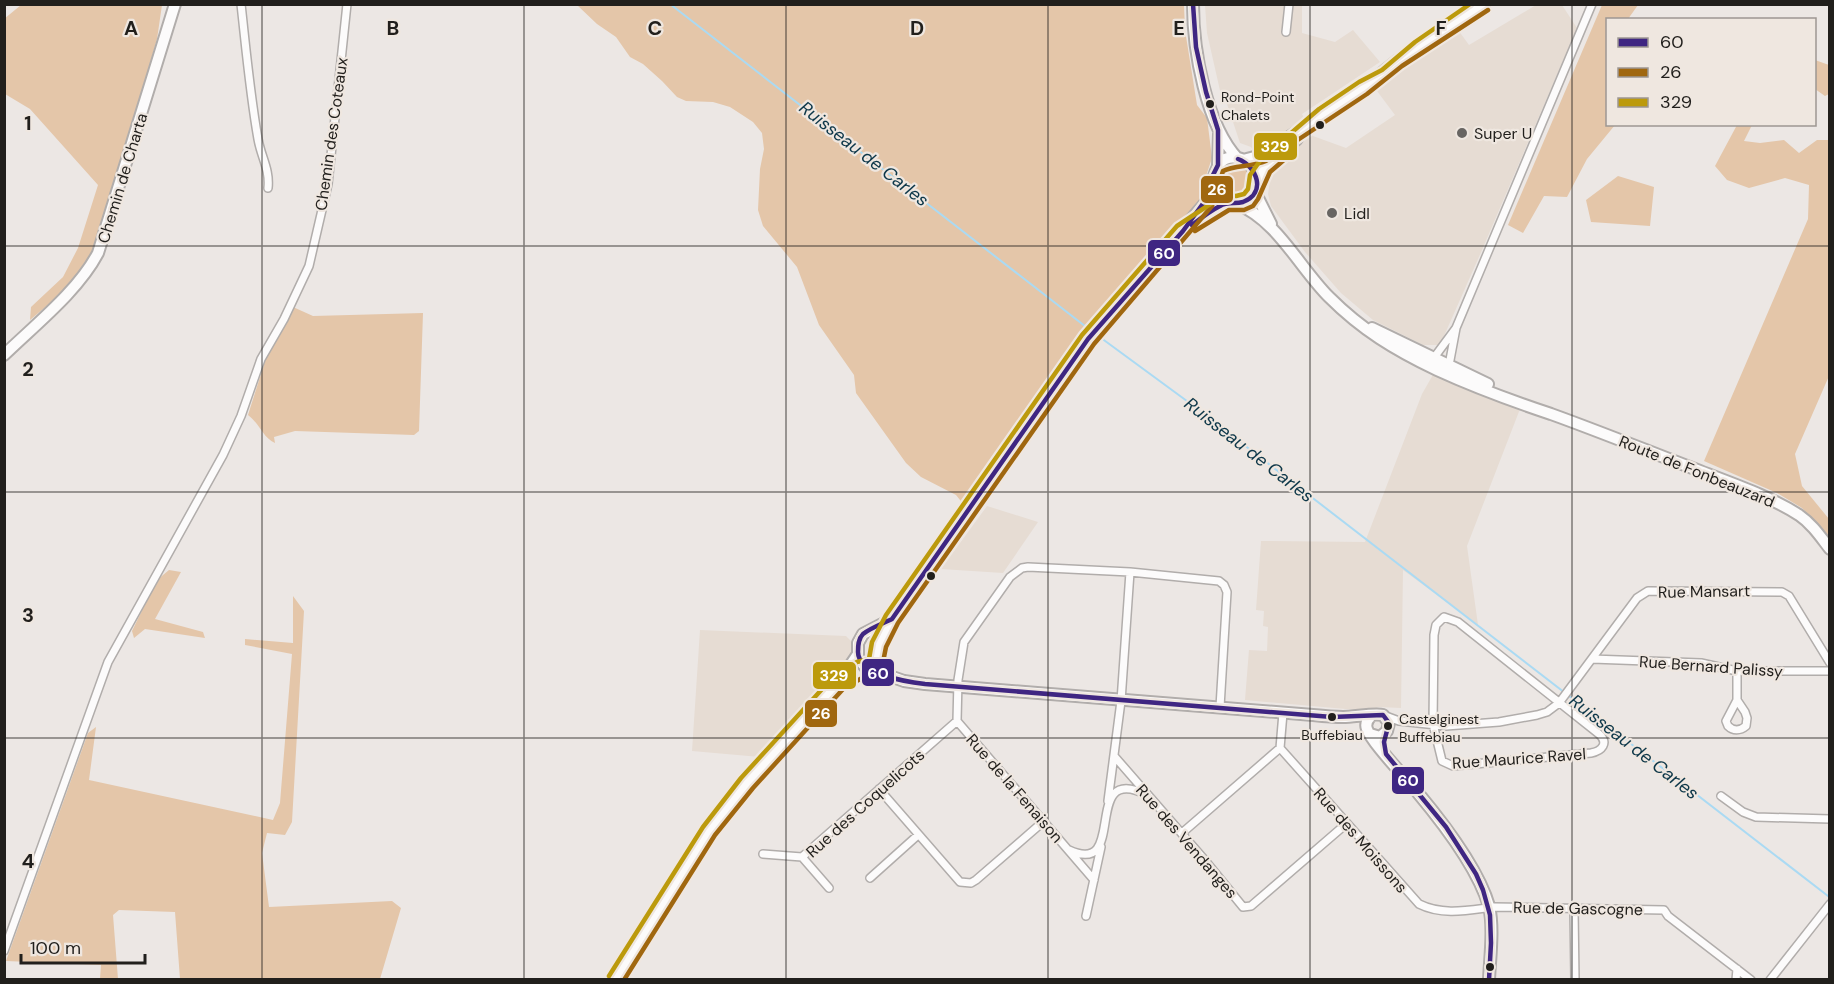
<svg xmlns="http://www.w3.org/2000/svg" width="1834" height="984" font-family="'DM Sans',sans-serif">
<rect width="100%" height="100%" fill="#ece7e4"/>
<!-- built -->
<path fill="#e6dcd3" d="M1205,5H1302V33L1335,42L1353,30L1380,62L1302,114L1313,136L1346,148L1395,115L1374,87L1456,27L1469,45L1536,5H1562L1577,28L1482,250L1440,345H1423L1373,320L1341,293L1305,252L1271,206L1268,194L1271,174L1251,147L1240,143L1224,95H1221L1207,33Z
M1434,373L1520,409L1467,546L1478,625L1403,570L1401,708L1379,707L1368,711L1245,700L1249,650L1267,651L1268,627L1263,626L1264,611L1256,610L1261,541L1365,542L1422,394Z
M987,506L1038,522L1003,573L941,569Z
M700,630L846,636L853,643L854,653L760,757L692,751Z"/>
<!-- green -->
<path fill="#e4c6a9" d="M21,5H162L157,39L96,248L81,274L62,293L30,320L31,307L63,277L78,248L98,185L30,109L5,94L4,19Z
M577,5H1184L1185,30L1197,105L1207,118L1212,158L1206,176L1203,200L1098,315L975,493L964,505L956,495L921,477L906,463L856,393L854,375L819,325L797,267L763,226L758,210L760,169L764,149L762,133L753,122L730,107L713,102L686,101L677,97L662,81L643,64L630,57L616,37L597,24Z
M1602,5H1638L1628,19L1608,20V124L1615,125L1587,159L1567,197L1544,196L1523,233L1508,225Z
M1815,60L1829,65V94L1825,96L1815,89Z
M1737,125H1752L1744,141L1760,143L1784,140L1799,153L1817,140H1829V376L1795,454L1802,486L1829,519V538L1802,508L1777,493L1704,461L1808,219L1809,185L1785,178L1749,188L1727,180L1715,166Z
M1217 181a18 18 0 1 1 36 0a18 18 0 1 1-36 0Z
M1618,176L1654,187L1650,226L1591,222L1586,200Z
M293,307L313,316L423,313L419,431L414,435L295,431L274,437L275,443C262,437 261,425 248,415L268,352L281,332Z
M169,570L181,572L155,619L203,632L205,638L145,629L134,638L132,631L157,580Z
M293,596L304,611L292,822L285,835L267,833L262,853L269,907L392,901L401,908L380,979H180L175,912L119,910L113,915L118,979H100L101,965L6,961L88,733L96,727L89,780L273,820L280,803L292,654L245,645V639L293,643Z"/>
<g fill="none" stroke-linecap="round" stroke-linejoin="round">
<!-- stream -->
<path stroke="#aadaf3" stroke-width="2" d="M670,4L1090,330
M1097,335L1191,404L1828,896"/>
<defs>
<path id="street" d="M241,4C246,49 250,94 258,139C261,157 270,169 268,188
M1286,32L1289,4
M1433,359L1456,328
M1445,366L1448,365L1450,360L1456,328L1592,4
M1444,617L1458,622L1599,734C1609,743 1602,751 1591,753L1453,766L1442,761L1433,724L1434,635L1436,625Z
M1592,659L1701,663L1737,671H1830
M1737,700L1745,712L1747,718L1746,726C1740,731 1733,731 1728,726L1726,721L1737,700V671
M1283,713L1280,748L1419,904C1443,916 1469,910 1494,907L1664,910L1668,916L1751,980
M1383,715L1399,721L1446,726L1499,722L1537,715L1547,712L1559,703L1637,598L1648,591L1782,592L1789,596L1830,663
M1115,757L1203,858L1243,907L1251,906L1346,824
M879,789L960,882L971,883L976,880L1044,821
M1721,796L1743,812L1756,817L1830,819
M1108,801L1121,701L1130,572
M1182,833L1280,748
M1069,850C1130,878 1079,761 1147,795
M763,854L802,857
M870,878L918,835
M1094,880L957,721L958,680L964,642L1010,577L1022,568L1028,567L1130,572L1219,581L1224,585L1227,592L1220,707
M829,888L802,857L957,721
M1574,909L1575,980
M1086,916L1101,847
M4,951L108,662L223,455L241,416L261,359L284,319L309,266L328,184L347,4
M1736,980L1737,969
M1770,980L1830,904"/>
<path id="secondary" d="M1193,4C1193,50 1206,125 1238,159
M1243,160L1262,155L1363,88L1398,60L1484,4
M1218,165L1219,134
M1212,185L1219,197L1227,202L1237,204L1248,200L1255,192L1257,179L1268,163L1297,139
M1255,192L1271,224
M1237,204C1277,220 1299,267 1329,297C1362,330 1395,350 1437,370C1474,387 1512,401 1551,414C1601,432 1650,452 1700,471C1733,484 1769,496 1799,515C1812,524 1820,536 1830,549
M1193,224L1227,202
M1372,328L1488,384
M4,355C36,324 78,291 98,253L175,4
M892,619L863,634L858,643V658L865,667L884,674L904,681L925,684L1313,715C1323,716 1333,717 1343,717C1354,717 1374,713 1383,715L1389,723L1387,731L1380,737L1370,734
M879,645L892,619L1088,339L1206,202C1214,186 1212,147 1244,160C1252,164 1255,171 1257,179
M868,667L875,665L879,657V640
M1371,716C1367,720 1365,724 1367,729C1371,742 1407,779 1418,793C1443,823 1478,868 1489,906C1494,928 1490,957 1489,980
M615,980L709,831L747,783L839,682L858,654"/>
</defs>
<!-- street casing -->
<use href="#street" stroke="#b1adab" stroke-width="10"/>
<!-- secondary casing -->
<use href="#secondary" stroke="#b1adab" stroke-width="14"/>
<!-- street -->
<use href="#street" stroke="#fcfbfb" stroke-width="7"/>
<!-- secondary -->
<use href="#secondary" stroke="#fcfbfb" stroke-width="10"/>
<defs>
<path id="bus-1" d="M1193,4L1196,47L1206,92L1218,130V165L1213,175L1210,194L1183,231L1088,339L892,619C884,623 870,628 863,634C858,639 858,646 858,652C858,674 907,682 925,684L1332,717L1383,715L1389,723L1384,742L1386,754L1446,827L1476,874L1483,890L1490,915L1491,943L1489,980
M1192,225C1201,218 1210,211 1220,206C1227,202 1235,204 1243,202C1267,193 1257,166 1238,159"/>
<path id="bus-2" d="M1195,231L1229,210H1244L1253,206L1258,199L1270,172L1292,153
M624,980L715,835L753,788L844,688L882,667L886,647L898,623L1094,344L1212,206L1223,171C1234,165 1252,167 1266,161L1367,94L1402,66L1488,10"/>
<path id="bus-3" d="M609,976L703,827L741,778L834,676L857,662L869,659L872,642L886,615L1082,335L1177,226L1224,195L1236,196L1244,194L1248,189L1250,175L1262,158L1319,109L1359,82L1382,70L1415,42L1470,4"/>
</defs>
<!-- bus-1 casing -->
<use href="#bus-1" stroke="#efe7e0" stroke-width="9"/>
<!-- bus-2 casing -->
<use href="#bus-2" stroke="#efe7e0" stroke-width="9"/>
<!-- bus-3 casing -->
<use href="#bus-3" stroke="#efe7e0" stroke-width="9"/>
<!-- bus-1 -->
<use href="#bus-1" stroke="#3f2682" stroke-width="4.5"/>
<!-- bus-2 -->
<use href="#bus-2" stroke="#a0670f" stroke-width="4.5"/>
<!-- bus-3 -->
<use href="#bus-3" stroke="#bc9a0c" stroke-width="4.5"/>
</g>
<!-- grid -->
<path fill="none" stroke="#211f1c" stroke-width="1.5" stroke-opacity="0.55" d="M262,4V980M524,4V980M786,4V980M1048,4V980M1310,4V980M1572,4V980M4,246H1830M4,492H1830M4,738H1830"/>
<!-- markers -->
<g fill="#211f1c" stroke="#efe7e0" stroke-width="2">
<circle cx="1210" cy="104" r="5"/>
<circle cx="1320" cy="125" r="5"/>
<circle cx="931" cy="576" r="5"/>
<circle cx="1332" cy="717" r="5"/>
<circle cx="1388" cy="726" r="5"/>
<circle cx="1490" cy="967" r="5"/>
</g>
<g fill="#686562" stroke="#efe7e0" stroke-width="2">
<circle cx="1462" cy="133" r="6"/>
<circle cx="1332" cy="213" r="6"/>
</g>
<g text-anchor="middle" stroke-width="4.5" stroke-linejoin="round" paint-order="stroke">
<!-- bus labels -->
<g font-size="14" fill="#211f1c" stroke="#efe7e0" text-anchor="start">
<text x="1221" y="102">Rond-Point<tspan x="1221" dy="18">Chalets</tspan></text>
<text x="1399" y="724">Castelginest<tspan x="1399" dy="18">Buffebiau</tspan></text>
<text x="1332" y="740" text-anchor="middle">Buffebiau</text>
</g>
<!-- poi labels -->
<g font-size="16" fill="#211f1c" stroke="#efe7e0" text-anchor="start">
<text x="1474" y="139">Super U</text>
<text x="1344" y="219">Lidl</text>
</g>
<!-- street labels -->
<g font-size="16" fill="#211f1c" stroke="#efe7e0">
<text transform="translate(331 134) rotate(-82)" y="6">Chemin des Coteaux</text>
<text transform="translate(122 178) rotate(-73)" y="6">Chemin de Charta</text>
<text transform="translate(1697 471) rotate(22)" y="6">Route de Fonbeauzard</text>
<text transform="translate(1704 591) rotate(-1)" y="6">Rue Mansart</text>
<text transform="translate(1711 666) rotate(4)" y="6">Rue Bernard Palissy</text>
<text transform="translate(1519 758) rotate(-4)" y="6">Rue Maurice Ravel</text>
<text transform="translate(1015 788) rotate(49)" y="6">Rue de la Fenaison</text>
<text transform="translate(865 803) rotate(-42)" y="6">Rue des Coquelicots</text>
<text transform="translate(1361 840) rotate(49)" y="6">Rue des Moissons</text>
<text transform="translate(1187 841) rotate(49)" y="6">Rue des Vendanges</text>
<text transform="translate(1578 908) rotate(1)" y="6">Rue de Gascogne</text>
</g>
<!-- water labels -->
<g font-size="18" font-style="italic" fill="#0d3749" stroke="#efe7e0">
<text transform="translate(864 154) rotate(38)" y="6">Ruisseau de Carles</text>
<text transform="translate(1249 450) rotate(38)" y="6">Ruisseau de Carles</text>
<text transform="translate(1634 747) rotate(38)" y="6">Ruisseau de Carles</text>
</g>
</g>
<g font-size="20" text-anchor="middle" font-weight="bold" fill="#211f1c" stroke="#efe7e0" stroke-width="4.5" stroke-linejoin="round" paint-order="stroke">
<text x="131" y="35">A</text>
<text x="393" y="35">B</text>
<text x="655" y="35">C</text>
<text x="917" y="35">D</text>
<text x="1179" y="35">E</text>
<text x="1441" y="35">F</text>
<text x="28" y="130">1</text>
<text x="28" y="376">2</text>
<text x="28" y="622">3</text>
<text x="28" y="868">4</text>
</g>
<g stroke="#efe7e0" stroke-width="2">
<rect x="1253" y="132" width="45" height="29" rx="6" fill="#bc9a0c"/>
<rect x="1200" y="175" width="34" height="29" rx="6" fill="#a0670f"/>
<rect x="1147" y="239" width="34" height="28" rx="6" fill="#3f2682"/>
<rect x="861" y="658" width="34" height="29" rx="6" fill="#3f2682"/>
<rect x="812" y="661" width="45" height="29" rx="6" fill="#bc9a0c"/>
<rect x="804" y="699" width="34" height="29" rx="6" fill="#a0670f"/>
<rect x="1391" y="766" width="34" height="29" rx="6" fill="#3f2682"/>
</g>
<g font-size="16" text-anchor="middle" font-weight="bold" fill="#fff">
<text x="1275" y="152">329</text>
<text x="1217" y="195">26</text>
<text x="1164" y="259">60</text>
<text x="878" y="679">60</text>
<text x="834" y="681">329</text>
<text x="821" y="719">26</text>
<text x="1408" y="786">60</text>
</g>
<!-- border -->
<rect width="1834" height="984" fill="none" stroke="#211f1c" stroke-width="12"/>
<!-- legend -->
<rect x="1606" y="18" width="210" height="108" fill="#efe7e0" stroke="#9d9792" stroke-width="1.5"/>
<rect x="1618" y="38" width="30" height="9" fill="#3f2682" stroke="#9d9792" stroke-width="1.5"/>
<text x="1660" y="48" font-size="18" fill="#211f1c">60</text>
<rect x="1618" y="68" width="30" height="9" fill="#a0670f" stroke="#9d9792" stroke-width="1.5"/>
<text x="1660" y="78" font-size="18" fill="#211f1c">26</text>
<rect x="1618" y="98" width="30" height="9" fill="#bc9a0c" stroke="#9d9792" stroke-width="1.5"/>
<text x="1660" y="108" font-size="18" fill="#211f1c">329</text>
<!-- scale -->
<path d="M21 954v9h124v-9" fill="none" stroke="#211f1c" stroke-width="3"/>
<text x="30" y="954" font-size="18" fill="#211f1c" stroke="#efe7e0" stroke-width="4.5" paint-order="stroke">100 m</text>
</svg>
